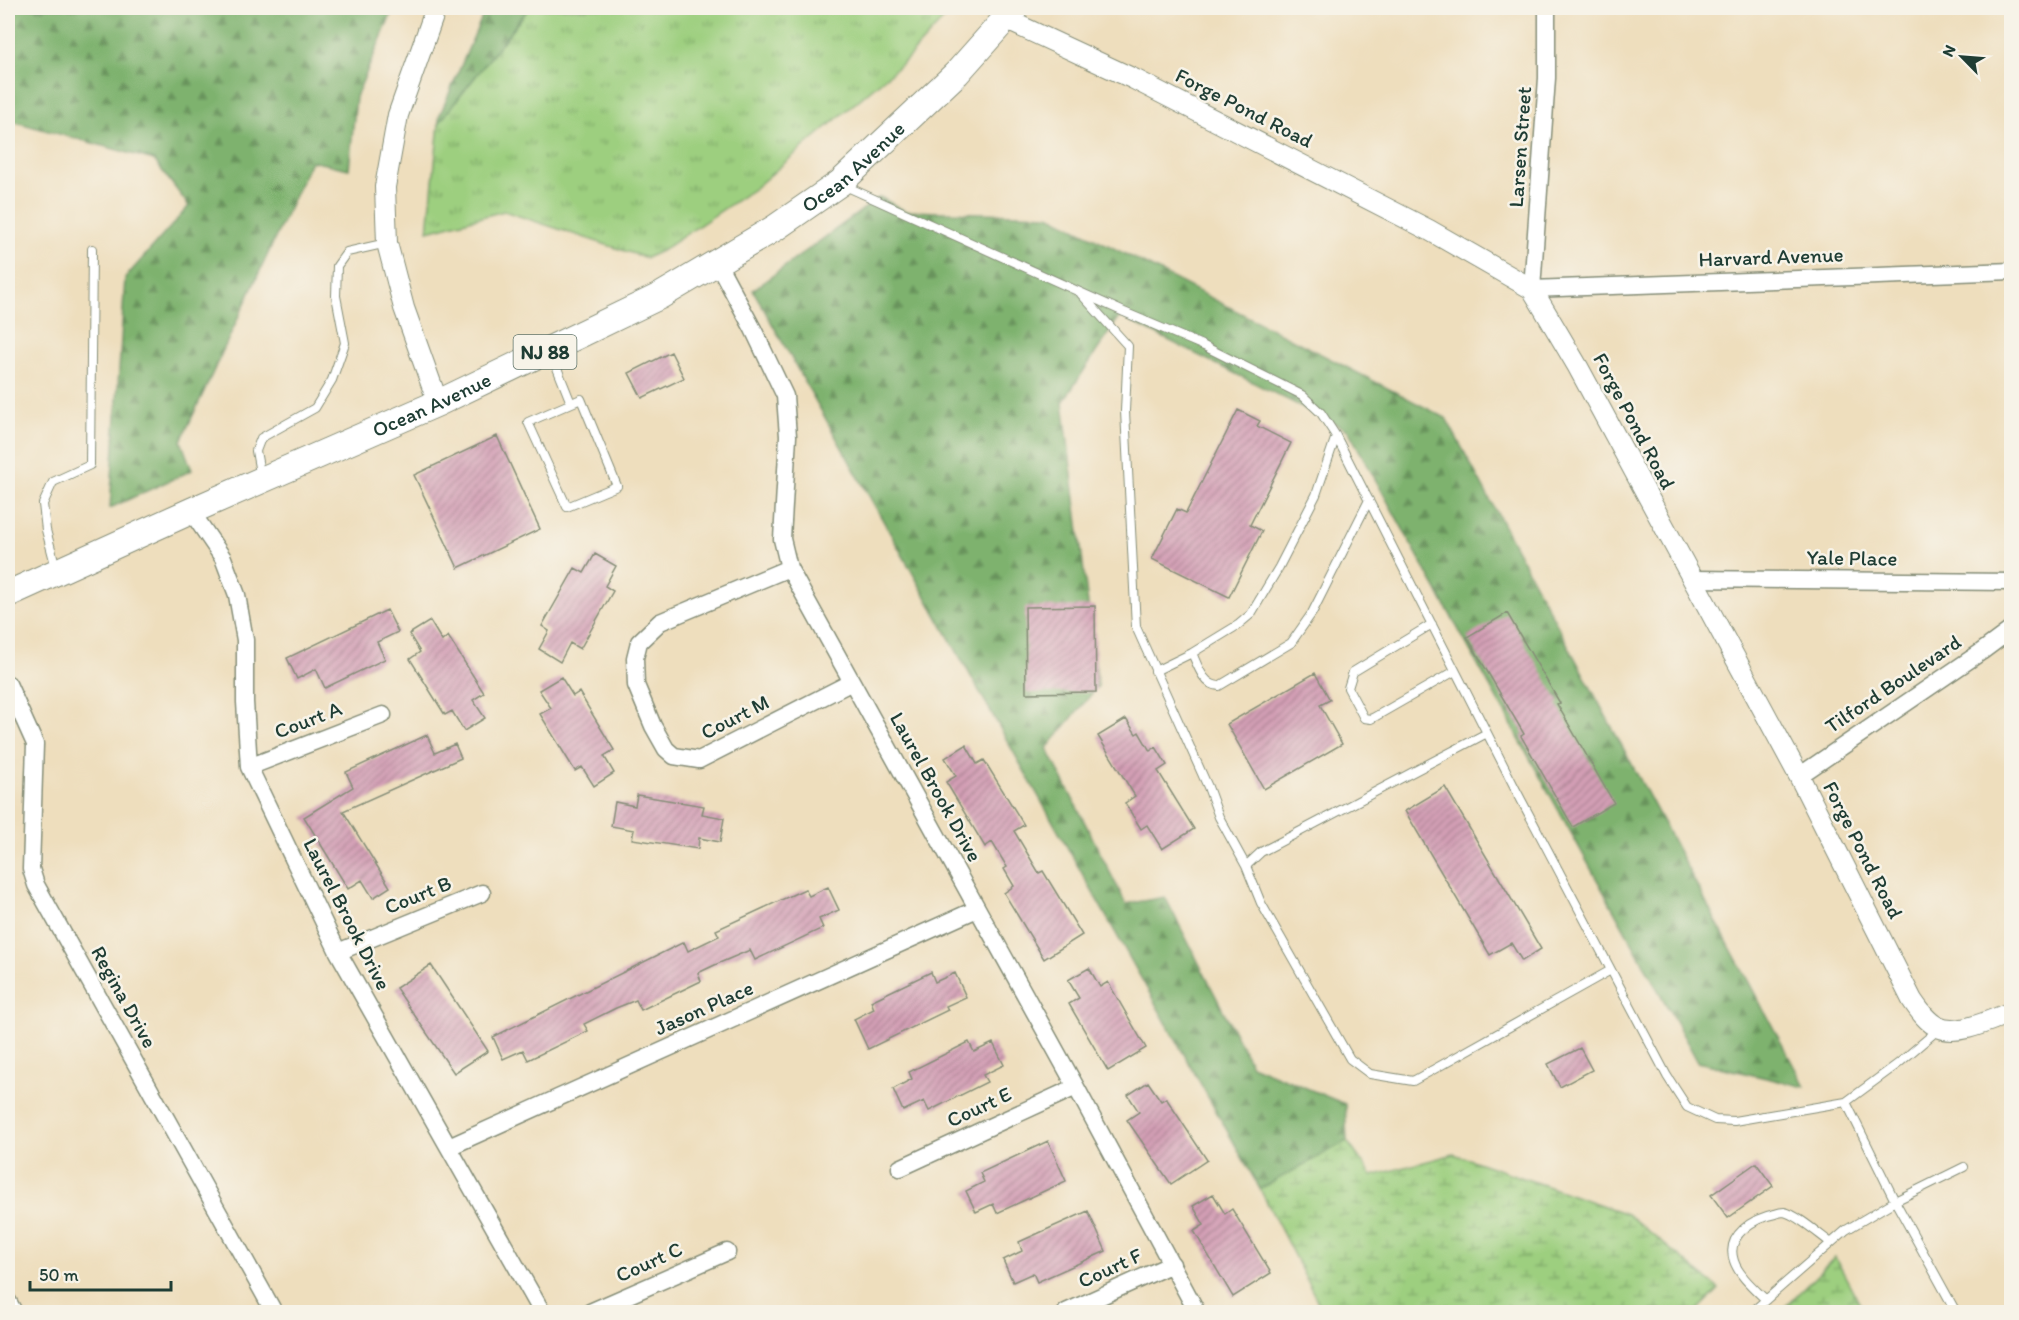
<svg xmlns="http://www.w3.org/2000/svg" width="2019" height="1320" font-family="Itim,sans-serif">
<defs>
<pattern id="grass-tufts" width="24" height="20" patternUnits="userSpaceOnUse" patternTransform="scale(1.5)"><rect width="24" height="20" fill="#9dcf7f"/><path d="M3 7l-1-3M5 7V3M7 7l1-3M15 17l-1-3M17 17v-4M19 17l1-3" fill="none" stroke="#7fa969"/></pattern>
<pattern id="forest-firs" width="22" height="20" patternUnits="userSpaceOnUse" patternTransform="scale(1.5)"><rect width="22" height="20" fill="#7eb26e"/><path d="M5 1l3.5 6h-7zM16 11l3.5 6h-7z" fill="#67925b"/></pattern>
<pattern id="wetland-marsh" width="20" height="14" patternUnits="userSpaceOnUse" patternTransform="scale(1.5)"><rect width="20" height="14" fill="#9dcf7f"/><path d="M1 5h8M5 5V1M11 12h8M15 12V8" fill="none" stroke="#7fa969"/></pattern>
<pattern id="building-hatch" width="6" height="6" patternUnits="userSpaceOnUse" patternTransform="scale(1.5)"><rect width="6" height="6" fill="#d39fb5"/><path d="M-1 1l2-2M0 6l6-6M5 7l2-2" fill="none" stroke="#ab8394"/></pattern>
</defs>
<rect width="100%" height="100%" fill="#f7f3e8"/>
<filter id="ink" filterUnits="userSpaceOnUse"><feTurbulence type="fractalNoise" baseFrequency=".0167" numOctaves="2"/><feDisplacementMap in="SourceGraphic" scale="12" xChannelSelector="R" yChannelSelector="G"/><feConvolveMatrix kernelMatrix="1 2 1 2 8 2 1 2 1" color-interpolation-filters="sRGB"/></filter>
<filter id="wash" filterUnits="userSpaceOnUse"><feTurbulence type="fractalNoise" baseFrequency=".008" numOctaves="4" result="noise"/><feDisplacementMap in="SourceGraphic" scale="24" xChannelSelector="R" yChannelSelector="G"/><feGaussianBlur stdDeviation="1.35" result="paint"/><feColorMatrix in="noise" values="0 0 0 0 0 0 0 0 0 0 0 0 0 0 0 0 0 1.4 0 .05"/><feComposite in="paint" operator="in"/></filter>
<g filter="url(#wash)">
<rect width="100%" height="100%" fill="#eedebd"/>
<!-- grass -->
<path fill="url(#grass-tufts)" stroke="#5e865a" stroke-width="1.5" d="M529,8H954L906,60L755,188L661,251L646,258L504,211L428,231L439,123Z"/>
<!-- forest -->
<path fill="url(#forest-firs)" stroke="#4e7851" stroke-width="1.5" d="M8,8H394L356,97L349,169L311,161L181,441L192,470L110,508L125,278L189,206L154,160L8,120Z
M486,8H529L439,123V117Z
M880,197L905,211L1049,215L1446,418L1805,1087L1698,1062L1348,430L1120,316L1063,402L1098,686L1047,748L1126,904L1165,897L1251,1065L1345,1104L1347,1141L1260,1189L753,290Z"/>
<!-- wetland -->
<path fill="url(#wetland-marsh)" stroke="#5e865a" stroke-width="1.5" d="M1347,1141L1372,1176L1454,1154L1627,1214L1719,1289L1696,1312H1323L1260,1189Z
M1835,1257L1864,1312H1780Z"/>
<g id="blocks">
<!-- building -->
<path fill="url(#building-hatch)" d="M671,352L684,378L642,398L629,373Z
M1238,410L1260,421L1257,426L1291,443L1250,525L1262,531L1229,597L1152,559L1177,509L1186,513Z
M497,436L540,529L458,568L414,475Z
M595,554L616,566L605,586L613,591L580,649L570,643L560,662L539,649L549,631L542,626L575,568L584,573Z
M1095,606L1096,692L1026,693L1025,607Z
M387,610L398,632L377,642L385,659L325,688L316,669L297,679L287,658Z
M1507,613L1560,703L1557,704L1614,803L1573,827L1521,736L1524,734L1467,637Z
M430,621L442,641L448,636L484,693L473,700L485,718L464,731L452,711L445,715L410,659L420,652L409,634Z
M1315,673L1330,700L1320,705L1342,744L1264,789L1227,724Z
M561,677L573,696L579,692L614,750L604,756L614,773L594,786L582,767L575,771L540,714L551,708L539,690Z
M1126,719L1136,734L1139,732L1150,751L1156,747L1167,765L1158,771L1194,829L1162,849L1147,825L1141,829L1125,803L1135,796L1098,736Z
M427,735L435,753L455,744L461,758L343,811L390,887L373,898L362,880L348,889L304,817L353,787L346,772Z
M966,745L977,764L984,760L1024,825L1014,831L1039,873L1043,871L1082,935L1044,959L1004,893L1014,886L1004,869L1007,867L992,842L985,847L946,782L956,776L945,758Z
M1445,787L1541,949L1522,961L1511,943L1490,955L1405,811Z
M637,795L704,806L702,814L724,818L720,842L699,838L698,849L632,839L634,830L611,826L615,802L635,806Z
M828,887L839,910L819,919L823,928L755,960L750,950L717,964L698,973L701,981L641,1010L636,1000L616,1008L584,1024L588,1031L528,1060L523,1050L503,1059L493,1037L684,942L688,951L719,936L716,930L805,889L809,896Z
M431,965L488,1051L454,1073L396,988Z
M1089,968L1100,987L1108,982L1146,1048L1108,1071L1069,1004L1079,998L1068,980Z
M931,972L935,982L955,973L966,997L946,1006L948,1010L868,1049L854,1019L874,1009L871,1001Z
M969,1042L974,1052L993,1043L1004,1065L983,1075L987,1082L929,1111L924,1101L903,1111L893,1089L912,1079L909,1072Z
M1580,1048L1592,1070L1560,1087L1548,1064Z
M1148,1082L1161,1101L1166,1098L1207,1160L1171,1184L1127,1120L1139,1112L1128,1095Z
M1048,1141L1066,1181L997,1213L993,1204L976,1212L966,1191L984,1182L980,1173Z
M1756,1163L1773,1186L1728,1218L1711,1195Z
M1213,1194L1225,1214L1232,1209L1271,1273L1233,1297L1194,1231L1204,1225L1193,1206Z
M1088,1211L1106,1251L1037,1282L1033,1273L1013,1282L1003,1260L1022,1251L1019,1242Z"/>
</g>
</g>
<g filter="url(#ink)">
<use href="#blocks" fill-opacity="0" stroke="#868e78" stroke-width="1.5"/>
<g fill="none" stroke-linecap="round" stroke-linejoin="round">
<defs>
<path id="service" d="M843,185L1124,312L1204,346L1302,395L1321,413L1336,436L1516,790L1667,1076L1687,1107L1715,1120L1734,1121L1846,1102L1899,1063L1939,1029
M1081,294L1128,346L1125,411L1136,627L1208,787L1219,817L1246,866
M551,353L571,403
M581,399L617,486L567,507L528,422Z
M261,478L256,451L261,438L315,408L332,380L345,343L336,296L337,266L347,252L387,243
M56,568L46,530L43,504L53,482L90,465L92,249
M1432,624L1353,672L1348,688L1364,718L1371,719L1455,671
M1192,653C1198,666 1203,685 1219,686L1291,643L1312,613L1369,500
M1155,671L1192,653L1238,625L1251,614L1279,567L1316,495L1336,436
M1487,733L1261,852L1246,866L1261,903L1350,1059L1370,1074L1413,1081L1611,970
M1846,1102L1895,1201L1956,1312
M1766,1300C1755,1289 1739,1276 1734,1261C1725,1235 1754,1218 1775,1214C1778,1213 1781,1212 1784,1212C1796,1214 1820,1235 1831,1243
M1752,1312L1846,1230L1895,1201L1964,1167"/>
<path id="minor" d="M1547,8V78L1532,289L2012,271
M717,262L753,329L785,396L788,436L782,539L789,568L1076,1087L1197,1312
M191,511L223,558L237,595L245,640V702L249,767L338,952L542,1312
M789,568L660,622L639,642L635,658L636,685L653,726L666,749L674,756L699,760L852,682
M1692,579L2012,582
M8,684L35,744L31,869L36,885L274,1312
M249,767L383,715
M1799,776L1981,652L2012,629
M338,952L482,893
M449,1147L977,909
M900,1168L1076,1087
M8,1301L14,1312
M590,1312L727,1252
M1066,1312L1172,1264"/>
<path id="tertiary" d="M436,8L398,115L385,187L387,243L404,308L438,403
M1005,19L1134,79L1429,230L1532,289L1578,367L1799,776L1912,1000C1919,1010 1927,1022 1938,1027C1957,1037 1993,1019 2012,1012"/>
<g id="primary">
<path id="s1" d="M8,594L191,511L438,403L660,296L775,228L840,183L957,73L1015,8"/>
</g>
</defs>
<!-- service casing -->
<use href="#service" stroke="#868e78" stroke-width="10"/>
<!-- minor casing -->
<use href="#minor" stroke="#868e78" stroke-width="19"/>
<!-- tertiary casing -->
<use href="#tertiary" stroke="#868e78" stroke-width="22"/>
<!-- primary casing -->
<use href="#primary" stroke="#868e78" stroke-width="28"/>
<!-- service -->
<use href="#service" stroke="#fff" stroke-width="8"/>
<!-- minor -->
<use href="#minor" stroke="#fff" stroke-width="16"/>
<!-- tertiary -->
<use href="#tertiary" stroke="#fff" stroke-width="20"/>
<!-- primary -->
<use href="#primary" stroke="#fff" stroke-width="26"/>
</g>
</g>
<g text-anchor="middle" stroke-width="5" stroke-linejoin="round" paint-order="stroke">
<!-- shield labels -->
<rect fill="#f7f3e8" stroke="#60746a" stroke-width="1.5" x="513.5" y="335" width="63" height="34" rx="4.5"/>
<g font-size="20" font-weight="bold" fill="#1f3d34">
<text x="545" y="359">NJ 88</text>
</g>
<!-- street labels -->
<g font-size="21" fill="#1f3d34" stroke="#f7f3e8">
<text transform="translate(1244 108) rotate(27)" y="7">Forge Pond Road</text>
<text transform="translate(1520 147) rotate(-86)" y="7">Larsen Street</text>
<text dy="7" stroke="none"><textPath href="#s1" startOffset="950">Ocean Avenue</textPath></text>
<text transform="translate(1771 257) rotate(-2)" y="7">Harvard Avenue</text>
<text dy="7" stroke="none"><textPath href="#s1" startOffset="464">Ocean Avenue</textPath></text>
<text transform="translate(1634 421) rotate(62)" y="7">Forge Pond Road</text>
<text transform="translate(1852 558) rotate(1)" y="7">Yale Place</text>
<text transform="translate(1893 684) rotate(-34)" y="7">Tilford Boulevard</text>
<text transform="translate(735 717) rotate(-27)" y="7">Court M</text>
<text transform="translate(308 720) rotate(-21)" y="7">Court A</text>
<text transform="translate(936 787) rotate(61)" y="7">Laurel Brook Drive</text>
<text transform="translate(1863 850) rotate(63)" y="7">Forge Pond Road</text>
<text transform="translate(418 895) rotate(-22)" y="7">Court B</text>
<text transform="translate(347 914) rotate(63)" y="7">Laurel Brook Drive</text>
<text transform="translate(124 997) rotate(61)" y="7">Regina Drive</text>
<text transform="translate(704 1008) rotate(-24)" y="7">Jason Place</text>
<text transform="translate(979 1107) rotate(-25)" y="7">Court E</text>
<text transform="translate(649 1262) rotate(-24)" y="7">Court C</text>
<text transform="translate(1110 1268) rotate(-25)" y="7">Court F</text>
</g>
</g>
<!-- margin -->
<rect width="2019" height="1320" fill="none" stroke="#f7f3e8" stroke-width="30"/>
<!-- north arrow -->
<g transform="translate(1962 57) rotate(295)" stroke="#f7f3e8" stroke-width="4.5" paint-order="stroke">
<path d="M0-4.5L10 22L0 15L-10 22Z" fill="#1f3d34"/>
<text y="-9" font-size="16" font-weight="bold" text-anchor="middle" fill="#1f3d34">N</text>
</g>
<!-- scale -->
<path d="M30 1281v9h141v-9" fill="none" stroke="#1f3d34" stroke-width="3"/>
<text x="39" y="1281" font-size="18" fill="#1f3d34" stroke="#f7f3e8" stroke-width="4.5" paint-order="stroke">50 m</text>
</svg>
